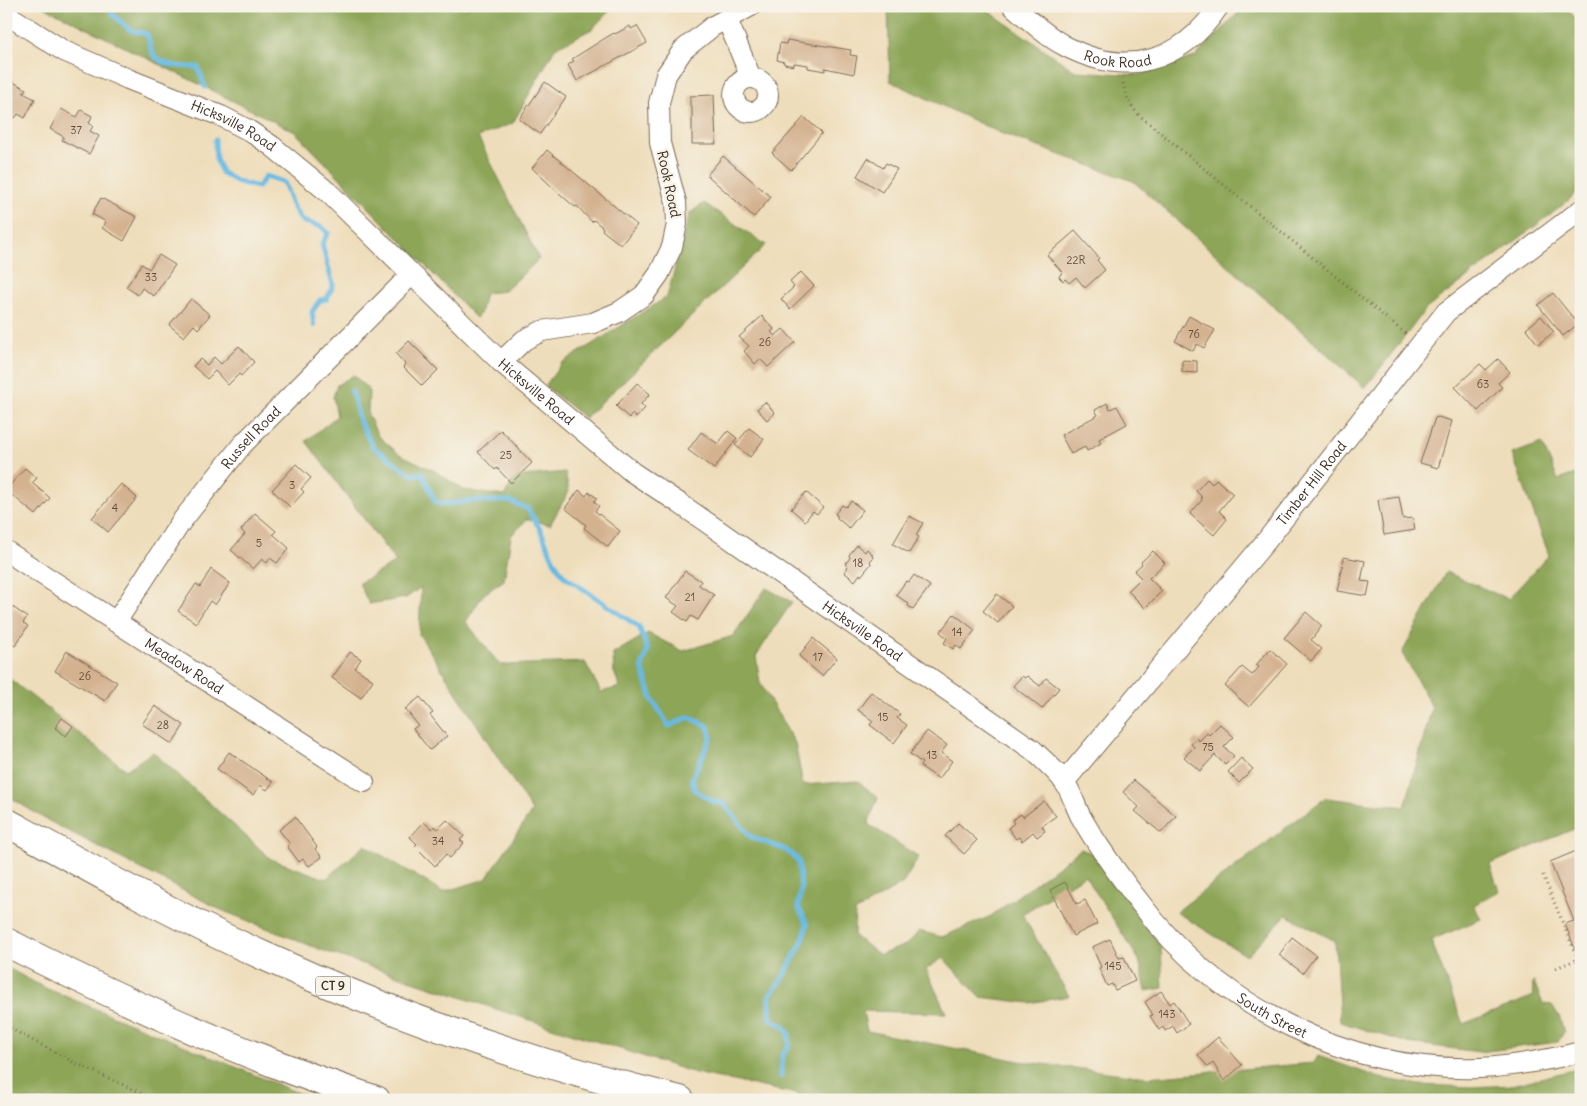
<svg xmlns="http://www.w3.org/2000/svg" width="1587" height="1106" font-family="Delius,sans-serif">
<rect width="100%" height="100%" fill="#f7f3e8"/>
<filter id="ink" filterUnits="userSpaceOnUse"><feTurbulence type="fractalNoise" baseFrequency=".02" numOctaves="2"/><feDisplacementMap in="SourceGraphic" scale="10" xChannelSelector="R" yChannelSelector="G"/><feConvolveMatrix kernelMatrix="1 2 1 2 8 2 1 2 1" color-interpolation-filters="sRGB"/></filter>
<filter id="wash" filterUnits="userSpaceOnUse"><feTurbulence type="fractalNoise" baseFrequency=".0096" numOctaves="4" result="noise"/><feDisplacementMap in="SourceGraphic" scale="20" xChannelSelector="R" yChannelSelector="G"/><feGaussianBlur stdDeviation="1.12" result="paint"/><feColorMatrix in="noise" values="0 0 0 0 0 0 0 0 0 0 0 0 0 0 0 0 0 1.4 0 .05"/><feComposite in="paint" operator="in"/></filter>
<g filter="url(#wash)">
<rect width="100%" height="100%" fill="#eeddba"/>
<!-- forest -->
<path fill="#8ca556" stroke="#64683a" d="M42,6H462L466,9L470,6H614L592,29L555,48L513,123L478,137L539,259L505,291L485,293L480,314L476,318L295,132Z
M888,6H981L1075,71L1138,75L1195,57L1245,6H1564L1581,24V189L1563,205L1426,309L1365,388L1133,181L1000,133L890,81Z
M704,203L766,245L585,418L545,386L562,363L667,297L690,213Z
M354,375L369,390L368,415L378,436L399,454L435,471L464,490L504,496L515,477L565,472L569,491L550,525L527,519L511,536L504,580L483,595L466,622L500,665L585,662L601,692L620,687L614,672L613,654L648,633L683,651L733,636L766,588L792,602L756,656L760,683L795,743L803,785L858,781L878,798L868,824L919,857L903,883L855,912L854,936L880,955L908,944L919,931L942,937L991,916L1081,849L1101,857L1161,946L1163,988L1146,991L1139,960L1085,875L1022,914L1069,996L1030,1003L980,997L943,958L926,969L946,1013L863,1011L867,1031L1019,1061L1147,1077L1314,1063L1318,1056L1380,1078L1419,1085L1472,1087L1512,1085L1581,1068V1100H826L695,1073L499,1010L324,951L221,910L45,819L6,795V676L126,770L153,752L271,859L326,879L365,845L443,892L486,879L532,811L419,634L421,587L406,598L369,604L359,583L396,562L306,441L337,416L333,397L337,385Z
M1542,443L1558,480L1581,472V826L1490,864L1499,891L1474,905L1481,919L1431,940L1463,1024L1534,996L1532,983L1534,982L1543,1004L1552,1005L1559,1016L1564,1032L1558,1042L1480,1052L1408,1043L1340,1022L1335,941L1286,915L1247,956L1176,912L1325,798L1405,807L1432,707L1402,653L1446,572L1508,599L1549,555L1512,454Z
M6,967L43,987L315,1100H15L6,1092Z"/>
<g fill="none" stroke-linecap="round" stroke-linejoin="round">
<!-- stream -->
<path stroke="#67bae3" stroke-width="5" d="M111,6L112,14L130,30L147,34C149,40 150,49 153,54C162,67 184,67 198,67L205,87
M215,140L216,159L222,173L236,181L258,187L266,176L284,182L292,205L302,221L322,227L328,233L322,244L333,285L327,299L320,300L312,312L314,326
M352,391L359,420L373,447L412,475L422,473L436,503L449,504L470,501H509L528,509L540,529L554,561L564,576L639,627L648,650L642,667L652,699L669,726L689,717L708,726L711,737L692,779L695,790L712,801L724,804L751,837L786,850L798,860L801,889L798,907L807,924L803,940L781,981L769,996L771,1020L783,1025L789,1033V1047L782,1055L781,1077"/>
</g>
<g id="blocks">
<!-- building -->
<path fill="#d4b290" d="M630,26L631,29L637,26L647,43L577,81L568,65L574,61L572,59L607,37L614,33L615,34Z
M787,40L851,50L850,55L857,56L854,74L825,68V71L808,68V65L794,63V66L784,64V62L777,60L780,43L786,44Z
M6,78L26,89L23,93L35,99L25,118L18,114L15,118L6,113Z
M545,82L566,97L540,134L519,119Z
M714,95L716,144H692V107H690V96Z
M61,109L77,117L81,110L92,116L89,123L93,126L90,131L99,136L89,154L62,140L64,137L50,129Z
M804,117L822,133L791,170L772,153Z
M547,150L637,225L621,245L602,230L603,228L594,220L592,222L577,206L575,207L561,195L532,168Z
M723,156L771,197L754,217L707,175Z
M868,158L883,168L886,163L897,169L882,192L857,176Z
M101,198L137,217L124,241L102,228L106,222L92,214Z
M1075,231L1099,258L1097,260L1105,270L1085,288L1076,277L1069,283L1065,279L1063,281L1059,277L1062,272L1047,255Z
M159,255L175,265L154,296L142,288L138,295L126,287L142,264L149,269Z
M801,272L814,286L790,309L781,299L794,287L790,282Z
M1553,293L1578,324L1563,336L1538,305Z
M191,299L210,315L198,329L194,325L184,337L169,325Z
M762,316L774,329L771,332L775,336L783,329L795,342L768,367L760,359L755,364L744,351L749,346L739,337Z
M1189,316L1215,330L1204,348L1197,344L1193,351L1175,341Z
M1541,316L1554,332L1538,344L1526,329Z
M409,341L438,370L422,386L403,367L405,364L396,354Z
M239,346L254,362L241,376L239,374L228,385L215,371L207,379L193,366L200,359L207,365L214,357L221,364Z
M1498,359L1510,372L1498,383L1502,387L1478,411L1455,387L1480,364L1486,370Z
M1182,360L1197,361V373L1182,372Z
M637,383L650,394L641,404L645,408L636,418L632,414L629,418L616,406Z
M765,402L775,413L767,420L757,409Z
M1107,403L1110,409L1117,406L1127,424L1099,439L1101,443L1087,451L1085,447L1071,454L1061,435L1098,415L1095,410Z
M1438,417L1452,421L1438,468L1420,463L1435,418Z
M749,428L764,439L750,457L735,445Z
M501,430L532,463L511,483L497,468L495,470L478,452Z
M728,431L737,438L714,469L688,450L701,432L718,444Z
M296,464L311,478L301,489L304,492L290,507L272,490Z
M25,468L37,478L32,483L50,498L36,515L6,490Z
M1207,479L1212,484L1216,479L1233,494L1219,511L1227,519L1214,535L1190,514L1202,500L1201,496L1196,491Z
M121,484L137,498L108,532L92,518Z
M579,490L586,496L589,492L597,498L594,502L599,506L595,511L620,531L608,547L584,528L586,525L565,508Z
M806,492L823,507L817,514L813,511L805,521L791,509Z
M1399,497L1403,519L1413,518L1415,530L1384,535L1378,500Z
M851,501L863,510L849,528L837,518V515L835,514L842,505L846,507Z
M255,513L276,531L273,534L289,548L277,563L270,558L267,563L262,559L253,569L231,550L245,534L241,530Z
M909,516L923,523L916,535L919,537L909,553L893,544Z
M857,545L865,552L867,549L872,554L873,558L870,561L871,564L861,576L860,574L855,581L844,572L848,567L845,564L850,558L849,555Z
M1153,551L1165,563L1149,578L1162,591L1145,608L1128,591L1141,578L1134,571L1142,564L1141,562Z
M1344,557L1365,561L1361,581L1370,582L1367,596L1337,591Z
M211,569L230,583L215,605L210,601L196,623L178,611L196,584L200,587Z
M685,571L701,581L699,585L714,595L698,620L691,616L687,622L673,612L678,606L666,598Z
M914,575L930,586L913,609L908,606L909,604L896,595L906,581L909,582Z
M997,594L1012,606L998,623L983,611Z
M11,606L27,617L23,623L28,626L15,646L8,641L6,642V613Z
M1306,612L1322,626L1311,640L1322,649L1311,661L1284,638Z
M954,614L975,630L961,649L956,645L953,649L944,643L947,638L940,632Z
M813,638L837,658L822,676L799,656Z
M1270,649L1287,664L1249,707L1225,686L1242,667L1252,675L1259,667L1256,665Z
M67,651L117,682L105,701L55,671Z
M350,652L361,659L355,668L373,680L361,698L332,678Z
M1022,676L1025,678L1027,676L1040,686L1046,678L1059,688L1042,709L1013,686Z
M871,692L900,714L897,718L907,725L894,743L870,725L873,721L858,710Z
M420,697L433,713L430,715L447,736L430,750L413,729L418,725L405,709Z
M155,706L184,725L172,744L142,724Z
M62,718L73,726L66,736L55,728Z
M1220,724L1234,737L1224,747L1234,756L1225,765L1215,755L1200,771L1184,757L1194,747L1191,744L1196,738L1199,741L1207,733L1209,735Z
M927,731L947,745L941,753L952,761L939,779L920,766L922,763L910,754Z
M229,752L273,782L267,790L260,785L253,795L217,769Z
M1241,758L1253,769L1239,783L1228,772Z
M1134,780L1176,816L1161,833L1135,811L1139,807L1123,792Z
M1044,801L1056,816L1042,826L1045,831L1037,837L1033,832L1022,841L1019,837L1016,839L1008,828L1014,823L1012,820L1021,814L1023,817Z
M295,817L317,847L315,849L322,857L309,866L303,859L299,862L287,846L290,844L279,830Z
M447,820L464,836L460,840L464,843L450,858L446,854L435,866L415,846L417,844L410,837L424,822L432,829L434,826L438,829Z
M958,823L977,840L964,854L945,836Z
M1581,849V952L1577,954L1565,924L1574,921L1550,862Z
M1065,882L1077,904L1085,900L1097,924L1073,936L1050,890Z
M1292,937L1316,955L1303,973L1279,955Z
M1110,939L1119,958L1124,957L1135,981L1115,990L1112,984L1107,986L1099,968L1101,967L1092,947Z
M1161,991L1170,1004L1174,1001L1189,1024L1177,1033L1173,1026L1165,1031L1163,1027L1159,1030L1150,1016L1153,1015L1145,1002Z
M1218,1037L1242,1065L1224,1081L1213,1063L1208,1067L1198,1055Z"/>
</g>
</g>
<g filter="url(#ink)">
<use href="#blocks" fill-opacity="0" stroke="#7a6955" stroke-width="1"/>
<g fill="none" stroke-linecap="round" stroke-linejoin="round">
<defs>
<g id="minor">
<path id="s1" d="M1013,6C1029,20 1046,36 1065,46C1126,78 1181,63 1219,6"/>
<path id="s2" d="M6,14L64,51L128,79L221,116L248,130L272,146L329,193L501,362L632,472L679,503L1033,750C1043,760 1057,771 1065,783C1072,793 1075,806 1081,817C1098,847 1120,877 1141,904C1218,1007 1351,1073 1480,1068C1514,1066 1548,1060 1581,1052"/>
<path d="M727,19L751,78"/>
<circle cx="751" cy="95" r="17"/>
<path d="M501,362L524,340L542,331L593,323L619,312L644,295L659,274L672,247L677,224L676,202L660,143L659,103L666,75L683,50L713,26L751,6"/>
<path id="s3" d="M6,551L364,782"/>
<path id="s4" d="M116,622L181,522L242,445L411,275"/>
<path id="s5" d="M1064,782L1267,540L1446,312L1581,210"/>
</g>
<path id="highway" d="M6,822C91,869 175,916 264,956C398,1017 537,1065 680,1100
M6,942C126,1003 248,1058 376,1100"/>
</defs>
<!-- minor casing -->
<use href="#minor" stroke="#7a6955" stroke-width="22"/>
<!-- highway casing -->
<use href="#highway" stroke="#7a6955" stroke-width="30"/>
<!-- path -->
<path stroke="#7a6955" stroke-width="3" stroke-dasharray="1 4" stroke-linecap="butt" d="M1122,78C1125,94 1128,104 1140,116L1407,335
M1543,875L1581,967
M1556,968L1578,959
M6,1026L73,1062L156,1100"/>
<!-- minor -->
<use href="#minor" stroke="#fff" stroke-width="20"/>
<!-- highway -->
<use href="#highway" stroke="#fff" stroke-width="28"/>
</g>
</g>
<g text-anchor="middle" stroke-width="5" stroke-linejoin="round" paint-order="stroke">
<!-- number labels -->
<g font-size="11" fill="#614c3a">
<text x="76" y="134">37</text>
<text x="1076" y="264">22R</text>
<text x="151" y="281">33</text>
<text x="1194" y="338">76</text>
<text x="765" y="346">26</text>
<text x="1483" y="388">63</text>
<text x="506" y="459">25</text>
<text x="292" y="489">3</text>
<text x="115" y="512">4</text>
<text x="259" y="547">5</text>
<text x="858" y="567">18</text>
<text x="690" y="601">21</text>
<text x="957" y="636">14</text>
<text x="818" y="661">17</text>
<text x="85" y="680">26</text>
<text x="883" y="721">15</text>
<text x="163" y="729">28</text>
<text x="1208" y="751">75</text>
<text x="932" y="759">13</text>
<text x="438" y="845">34</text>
<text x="1113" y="970">145</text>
<text x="1167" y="1018">143</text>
</g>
<!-- shield labels -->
<rect fill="#f7f3e8" stroke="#73665b" stroke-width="1" x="315.5" y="976.5" width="35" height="19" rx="4"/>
<g font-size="12" font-weight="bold" fill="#3b2a1e">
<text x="333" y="990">CT 9</text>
</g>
<!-- street labels -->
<g font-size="14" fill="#3b2a1e" stroke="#f7f3e8">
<text dy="5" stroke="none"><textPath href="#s1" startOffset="121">Rook Road</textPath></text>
<text dy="5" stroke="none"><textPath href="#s2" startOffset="254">Hicksville Road</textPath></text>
<text transform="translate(669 184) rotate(78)" y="5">Rook Road</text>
<text dy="5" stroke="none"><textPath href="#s2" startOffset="659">Hicksville Road</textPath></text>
<text dy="5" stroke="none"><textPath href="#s4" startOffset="229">Russell Road</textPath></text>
<text dy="5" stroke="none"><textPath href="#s5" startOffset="388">Timber Hill Road</textPath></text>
<text dy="5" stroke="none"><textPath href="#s2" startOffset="1064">Hicksville Road</textPath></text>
<text dy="5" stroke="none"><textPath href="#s3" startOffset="212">Meadow Road</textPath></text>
<text dy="5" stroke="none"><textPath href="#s2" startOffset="1635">South Street</textPath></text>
</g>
</g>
<!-- margin -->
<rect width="1587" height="1106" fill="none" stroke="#f7f3e8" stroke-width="25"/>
</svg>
